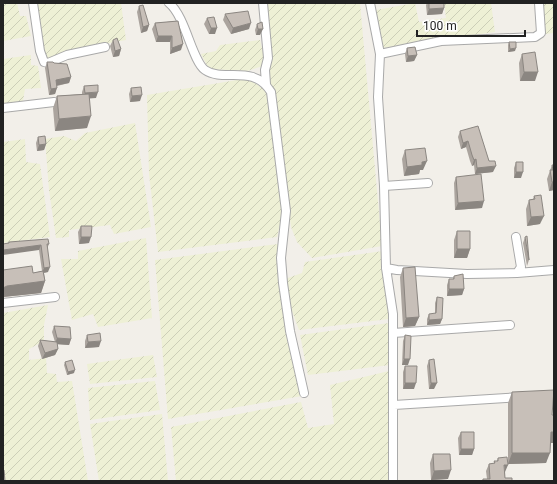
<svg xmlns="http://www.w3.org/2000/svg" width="557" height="484" font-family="Roboto,sans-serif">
<defs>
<pattern id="farmland-furrows" width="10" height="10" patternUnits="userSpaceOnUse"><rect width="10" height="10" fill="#eef0d5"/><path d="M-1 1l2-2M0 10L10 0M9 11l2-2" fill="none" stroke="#ccceb7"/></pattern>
</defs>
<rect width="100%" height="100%" fill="#f2efe9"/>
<!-- farmland -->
<path fill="url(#farmland-furrows)" d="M3,3H17L20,16H26L31,36L3,41Z
M37,3H121L126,40L66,51L54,60L43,58Z
M265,3H360L382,246L312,258L297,242L291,227L275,100L272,86L266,75Z
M415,3L419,22L446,18L444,3H491L495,32L382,48L376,10Z
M542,3H554V33L545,34Z
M260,40L266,65L247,71L209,69L201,54L216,51L220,45Z
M31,55V65L38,66L41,88L25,89L23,101L3,105V59Z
M249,78L268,93L273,142L283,211L277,237L158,252L149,174L147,95Z
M135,123L151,227L114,234L110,225L69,230V237L56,238L49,190L45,139L64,136L76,141L85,133Z
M25,139L26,162L40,164L50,237L3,243V142Z
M146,238L152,318L98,327L93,314L72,320L61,259H78V251Z
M278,244L280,291L287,340L302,396L168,419L155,260Z
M383,251L389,319L299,330L292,311L285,279L302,273L305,262Z
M48,305L44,325V341L29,349V360L46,358L47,373L56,374L57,382L72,381L88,481H5L3,469V313Z
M389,323L390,365L308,375L300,335Z
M153,355L157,377L90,384L87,364Z
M389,371L390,481H176L171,427L301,402L308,428L334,424L330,385Z
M155,381L160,410L90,420L88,388Z
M162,414L168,481H99L90,424Z"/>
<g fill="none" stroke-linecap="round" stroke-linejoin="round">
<defs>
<path id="minor" d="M33,3L40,51L44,62L48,63L67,55L105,47
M169,3C186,17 192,61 205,70C224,83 253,63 271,92L286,211L281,258L283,283L290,331L304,393
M263,3L268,58L265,70L266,84
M370,3L380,54L378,97L384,186L386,268L393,314V481
M380,54L441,41L535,37L541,33L539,3
M3,108L54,102
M384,186L428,183
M386,268L397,270L467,274L517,273L521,267L516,237
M517,273L554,270
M3,303L55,297
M393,333L510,325
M394,405L521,397"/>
</defs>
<!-- minor casing -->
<use href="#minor" stroke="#a9a9a9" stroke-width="10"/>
<!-- minor -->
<use href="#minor" stroke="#fff" stroke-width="8"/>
</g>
<!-- wall -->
<path fill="#aba49e" d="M427,3H444V8L442,14L427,15L426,5Z
M139,6L149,25L147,31L141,33L137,12Z
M225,14L249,29L231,34L223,20Z
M207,18L215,34H209L204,24Z
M178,21L181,50L170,54V42H156L152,29L155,23Z
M257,24L260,35H256L255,30Z
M113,40L121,49L119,56L113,57L110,46Z
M509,42L515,51L508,52V45Z
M407,48L417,55L414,61L406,62L405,54Z
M522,54L535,81H520L519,63Z
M47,62L54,63L71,77L69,83L57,86L55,94L49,95L45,68Z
M84,86L96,98H90L87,128L55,131L53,108L57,96L82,94V92Z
M131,88L140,101L130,102L129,94Z
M460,131L489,161L493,172L475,174L474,165L472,166L470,161L466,147L461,149L458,137Z
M38,137L46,144L44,150L37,151L36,143Z
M405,150L423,170H420L419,174L404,176L402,159Z
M516,162L521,178H514V168Z
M552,165H554V190L549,191L547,179Z
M456,177L482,208L455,210L454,183Z
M534,196L540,224L527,226L526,209L529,200L533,199Z
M81,226L89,243L79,244L78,232Z
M457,231L470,249L467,258H454V240Z
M525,237L529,260L527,266L523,243Z
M9,242L49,244L47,249L48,272L44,273L45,281L41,293L3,297V270L33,273L42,271L39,250L8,243Z
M403,268L419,317L415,326L403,327L400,277Z
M454,276L464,289L462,295L447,296V285L449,279H453Z
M437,297L442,319L440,324L427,325V319L429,314H435V303Z
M54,326L71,339L69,345L57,344L58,349L55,355L42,359L38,346L40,340L55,342L52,332Z
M87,335L99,347L85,348V341Z
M405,335L408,365H402L403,341Z
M429,360L434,389H429L427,366Z
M65,362L74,373L67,375L64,365Z
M405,366L414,389H403V372Z
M512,392L552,415H554V443H551L546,463L508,464V403Z
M461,432L474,449L472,455H459L458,438Z
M433,454L448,479L431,480L430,463Z
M498,458L505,472V478L512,481H482L483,479H487L486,471L489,464L494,463V461H497Z"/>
<!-- shaded-wall -->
<path fill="#8b8681" d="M444,8L442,14L427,15L429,9Z
M251,23L249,29L231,34L233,28Z
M149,25L147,31L141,33L143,27Z
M211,28H217L215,34H209Z
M258,29H263L260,35H256Z
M158,36H172L170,42H156Z
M183,44L181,50L170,54L172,48Z
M516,48L515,51L508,52L510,49Z
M121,49L119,56L113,57L115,51Z
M417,55L414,61L406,62L408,56Z
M524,72H538L535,81H520Z
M71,77L69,83L54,86L56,80Z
M57,88L55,94L49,95L51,89Z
M98,92L96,98L82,99L85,93Z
M142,95L140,101L130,102L132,96Z
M91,116L87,128L55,131L59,119Z
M468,141L466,147L461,149L463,143Z
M46,144L44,150L37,151L39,145Z
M476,159L474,165L472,166L474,160Z
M427,161L423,170H420L419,174L404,176L407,167L422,162Z
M496,166L493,172L475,174L477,168Z
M516,172H523L521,178H514Z
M552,182H554V190L549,191Z
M484,201L482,208L455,210L458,203Z
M544,216L540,224L527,226L531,217Z
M81,237H91L89,243L79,244Z
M41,245L39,250L3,255V250Z
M457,249H470L467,258H454Z
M50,267L48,272L42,273L44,268Z
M45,281L41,293L3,297V288L7,286Z
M449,289H464L462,295L447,296Z
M419,317L415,326L403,327L406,318Z
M442,319L440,324L427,325L429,320Z
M57,338L71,339L69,345L55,344Z
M101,341L99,347L85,348L88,342Z
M58,349L55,355L42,359L45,353Z
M404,359H410L408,365H402Z
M75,370L74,373L67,375L68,372Z
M405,383H416L414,389H403Z
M431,383H437L434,389H429Z
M551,432H554V443H547Z
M461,449H474L472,455H459Z
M512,453H550L546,463L508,464Z
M504,465H508L505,472Z
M451,470L448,479L431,480L434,471Z"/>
<!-- building -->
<path fill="#c7bfb8" stroke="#8b8681" d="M429,3H444V8L429,9Z
M143,5L149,25L143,27L139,6Z
M248,11L251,23L233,28L225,14Z
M214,17L217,28H211L207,18Z
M178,21L183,44L172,48V36H158L155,23Z
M262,22L263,29H258L257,24Z
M117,38L121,49L115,51L113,40Z
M509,42H516V48L510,49Z
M415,47L417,55L408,56L407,48Z
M535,52L538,72H524L522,54Z
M47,62H53L54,63L67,64L71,77L56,80L57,88L51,89Z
M98,85V92L85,93L84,86Z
M141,87L142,95L132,96L131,88Z
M89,94L91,116L59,119L57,96Z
M478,126L489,161H495L496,166L477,168L476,159L474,160L472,155L468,141L463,143L460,131Z
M45,136L46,144L39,145L38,137Z
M425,148L427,161L422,162V165L407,167L405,150Z
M516,162H523V172H516Z
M552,165H554V182H552L550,170H553Z
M481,174L484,201L458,203L456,177Z
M541,195L544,216L531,217L529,200L535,199L534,196Z
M81,226H92L91,237H81Z
M457,231H470V249H457Z
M527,236L529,260L525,237Z
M48,239L49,244H47L50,267L44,268L41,245L3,250V244L9,243V242Z
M32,266L33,273L43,271L45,281L7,286L3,288V270Z
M415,267L419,317L406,318L403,268Z
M463,274L464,289H449V279H454V276Z
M437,297L443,298L442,319L429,320V314L436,313Z
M54,326L70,327L71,339L57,338Z
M100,333L101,341L88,342L87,335Z
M405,335L411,336L410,359H404Z
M40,340L57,342L58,349L45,353Z
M434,359L437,383H431L429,360Z
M72,360L75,370L68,372L65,362Z
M405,366H417L416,383H405Z
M554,390L552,415H554V432H551L550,453H512V392Z
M461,432H474V449H461Z
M433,454H450L451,470L434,471Z
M507,457L508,465H504L505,478H512V481H483V479H490L489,464L495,463L494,461H498V458Z
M3,470H4L5,481H3Z"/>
<!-- border -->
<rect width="557" height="484" fill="none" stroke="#222222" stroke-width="8"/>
<!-- scale -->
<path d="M417 30v6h108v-6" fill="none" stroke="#222222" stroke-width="2"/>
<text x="423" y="30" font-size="12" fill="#222222" stroke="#ffffff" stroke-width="3" paint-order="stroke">100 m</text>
</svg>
